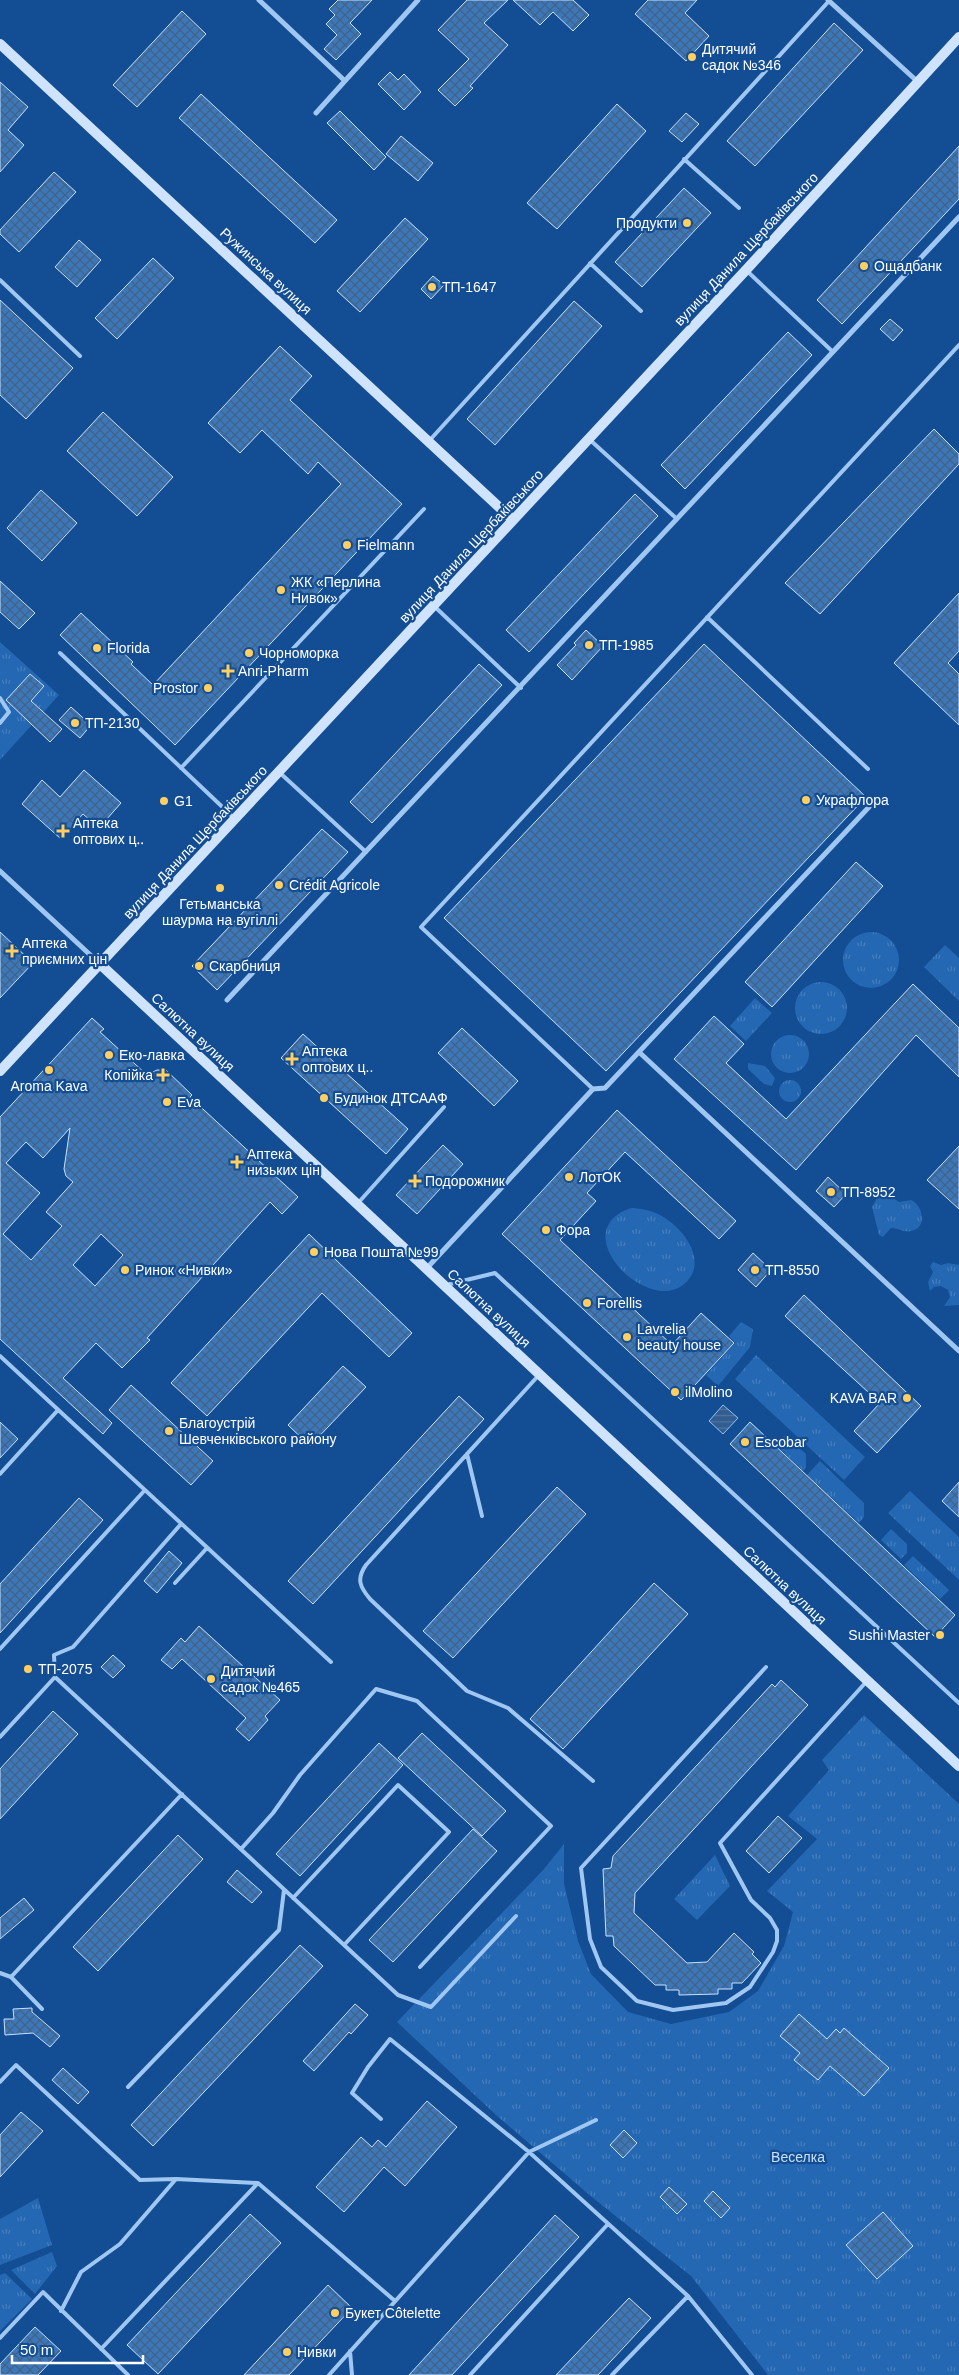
<svg xmlns="http://www.w3.org/2000/svg" width="959" height="2375" font-family="Helvetica,sans-serif">
<defs>
<pattern id="grass-tufts" width="24" height="20" patternUnits="userSpaceOnUse" patternTransform="scale(1.25)"><rect width="24" height="20" fill="#2467b2"/><path d="M3 7l-1-3M5 7V3M7 7l1-3M15 17l-1-3M17 17v-4M19 17l1-3" fill="none" stroke="#457ebe"/></pattern>
<pattern id="water-rules" width="6" height="5" patternUnits="userSpaceOnUse" patternTransform="scale(1.25)"><rect width="6" height="5" fill="#325d90"/><path d="M0 2.5h6" fill="none" stroke="#5175a1"/></pattern>
<pattern id="building-cross-hatch" width="8" height="8" patternUnits="userSpaceOnUse" patternTransform="scale(1.25)"><rect width="8" height="8" fill="#3b77bb"/><path d="M0 0l8 8M0 8l8-8" fill="none" stroke="#446284"/></pattern>
</defs>
<rect width="100%" height="100%" fill="#134d93"/>
<!-- grass -->
<path fill="url(#grass-tufts)" d="M0,642L59,695L0,760Z
M843 960a28 28 0 1 1 56 0a28 28 0 1 1-56 0Z
M945,945L959,958V1001L924,967Z
M795 1008a26 26 0 1 1 52 0a26 26 0 1 1-52 0Z
M755,998L772,1013L746,1041L730,1026Z
M771 1054a19 19 0 1 1 38 0a19 19 0 1 1-38 0Z
M748,1063L765,1066L775,1078L772,1086L764,1084L748,1069Z
M779 1091a11 11 0 1 1 22 0a11 11 0 1 1-22 0Z
M886,1193L899,1202L911,1200C923,1205 928,1228 911,1231C904,1233 898,1228 891,1228L883,1237L879,1235L872,1207L877,1198Z
M631,1208C641,1209 651,1210 660,1215C683,1227 711,1263 683,1285C646,1314 564,1231 631,1208Z
M933,1262L941,1265L948,1263L959,1265V1305L944,1306L950,1297L948,1290L941,1286L934,1287L930,1291L928,1282L933,1272L930,1266Z
M741,1322L753,1329L750,1347L718,1386L706,1375L735,1343L729,1336Z
M756,1355L865,1457L844,1480L735,1379Z
M785,1435L806,1454V1467L803,1471L776,1445Z
M820,1461L864,1503V1517L859,1523L807,1475Z
M910,1491L959,1537V1580L888,1513Z
M891,1529L907,1544V1553L901,1559L881,1540Z
M913,1556L949,1590L940,1599L904,1565Z
M864,1715L959,1804V2375H768L691,2276L593,2198L496,2115L397,2022L544,1869L564,1844V1884L578,1941L591,1974L628,2012L671,2024L729,2012L758,1991L784,1946L793,1912L767,1891L817,1839L788,1816L829,1770L822,1760Z
M715,1855L730,1886L697,1920L674,1899Z
M38,2198L52,2245L0,2265V2219Z
M52,2252L57,2266L35,2294L11,2270Z
M5,2273L32,2299L0,2331V2275Z"/>
<!-- water -->
<path fill="url(#water-rules)" stroke="#92c2f5" d="M723,1405L738,1418L723,1434L709,1421Z"/>
<!-- building -->
<path fill="url(#building-cross-hatch)" stroke="#c8e1fd" fill-rule="evenodd" d="M338,0H372L350,23L361,34L336,60L324,49L337,35L326,24L335,15L329,9Z
M467,0H508L484,23L508,45L470,86L473,88L455,106L438,90L469,59L438,30Z
M513,0H573L589,15L573,31L553,12L540,25Z
M648,0H697L685,13L709,36L686,61L635,14Z
M182,11L206,34L137,107L113,85Z
M834,23L863,50L755,166L727,141Z
M390,72L398,80L404,74L421,92L404,110L378,84Z
M0,82L28,107L8,130L24,145L0,172Z
M201,94L337,220L315,243L179,118Z
M617,104L646,131L557,229L527,203Z
M340,111L386,157L374,170L327,123Z
M686,113L699,124L682,142L669,131Z
M401,136L433,163L418,181L386,154Z
M959,146V199L842,324L817,300Z
M54,172L76,192L19,252L0,234V230Z
M684,188L711,213L642,287L615,262Z
M405,218L428,239L360,312L337,291Z
M79,240L101,260L77,287L55,267Z
M153,258L174,278L117,339L95,318Z
M433,276L444,285L431,299L421,289Z
M0,300L73,368L26,419L0,395Z
M574,301L602,326L495,445L467,419Z
M890,319L903,330L893,341L880,329Z
M788,332L812,355L685,489L661,465Z
M280,346L312,376L290,400L402,504L175,745L60,635L81,613L133,662L131,664L153,685L341,484L318,462L308,474L262,430L240,453L208,423Z
M103,412L173,477L137,516L67,451Z
M934,429L959,454V464L820,614L785,583Z
M41,490L77,523L42,561L7,528Z
M635,494L658,516L529,652L506,630Z
M0,581L35,613L19,629L0,612Z
M959,593V651L948,663L959,674V725L894,663Z
M586,630L603,646L572,680L557,665L576,645L574,643Z
M704,644L866,797L606,1071L444,918Z
M479,664L502,685L372,823L350,802Z
M30,674L44,686L31,701L62,729L50,742L6,700Z
M71,707L91,725L80,738L59,720Z
M84,770L121,803L99,828L83,814L61,839L22,804L42,780L60,797Z
M322,829L348,852L217,990L192,966Z
M856,862L883,886L772,1007L745,982Z
M0,932L33,963L0,998Z
M913,984L959,1028V1077L916,1035L796,1170L674,1059L714,1016L744,1044L726,1063L786,1119Z
M92,1018L104,1029L100,1032L147,1075L157,1070H166L192,1095L190,1097L298,1197L282,1214L270,1202L147,1338L150,1340L122,1368L96,1343L63,1378L112,1423L103,1434L0,1339V1117ZM70,1128L64,1169L66,1176L73,1182L46,1212L62,1226L31,1260L3,1234L40,1193L6,1163L26,1142L43,1158ZM101,1234L123,1255L95,1286L73,1265Z
M462,1028L518,1081L494,1106L438,1053Z
M303,1034L408,1129L386,1154L281,1058Z
M617,1110L736,1221L719,1239L625,1152L587,1193L596,1201L560,1240L672,1345L701,1313L734,1343L681,1400L502,1234Z
M443,1145L463,1164L417,1214L396,1195Z
M959,1146V1209L927,1180Z
M828,1177L846,1194L834,1207L816,1191Z
M309,1234L412,1333L389,1357L322,1293L207,1416L171,1383Z
M753,1253L771,1270L756,1287L738,1270Z
M804,1295L921,1406L877,1453L854,1431L880,1403L785,1316Z
M343,1366L366,1387L310,1446L288,1425Z
M131,1385L213,1461L191,1485L109,1410Z
M459,1396L484,1419L313,1604L288,1581Z
M0,1422L18,1439L0,1458Z
M750,1422L955,1615L935,1637L730,1444Z
M959,1482V1517L942,1501Z
M557,1487L586,1514L453,1658L423,1631Z
M79,1498L103,1520L0,1633V1584Z
M169,1551L182,1563L157,1593L144,1581Z
M654,1583L688,1614L563,1749L530,1719Z
M199,1626L280,1700L265,1716L268,1720L249,1741L236,1729L246,1718L182,1659L172,1669L161,1660L181,1638L185,1642Z
M113,1655L125,1666L113,1678L101,1667Z
M781,1680L808,1705L635,1893L634,1913L687,1963L707,1962L734,1933L754,1952L752,1954L761,1963L742,1983H732V1989H718V1994L679,1995V1990H666V1985H655L614,1946L613,1936H606L603,1869L611,1868L613,1856L772,1684L775,1687Z
M53,1711L78,1734L0,1819V1769Z
M422,1733L506,1811L482,1836L398,1758Z
M379,1743L403,1765L300,1876L276,1854Z
M778,1816L802,1838L769,1873L746,1851Z
M473,1829L497,1851L393,1962L369,1940Z
M178,1835L203,1859L98,1971L73,1947Z
M237,1870L262,1892L252,1903L227,1882Z
M24,1898L34,1910L0,1939V1918Z
M300,1945L323,1966L153,2146L131,2125Z
M355,2004L368,2015L351,2034L349,2032L314,2071L303,2061Z
M32,2008V2012L60,2036L50,2047L33,2033L5,2035L4,2019H14L13,2009Z
M799,2014L827,2039L836,2029L840,2033L844,2028L889,2068L864,2096L830,2066L818,2080L794,2060L800,2053L780,2036Z
M63,2068L89,2092L78,2104L52,2080Z
M427,2101L457,2127L405,2186L384,2167L344,2212L316,2187L361,2137L372,2147L378,2140L386,2147Z
M21,2112L43,2131L0,2177V2135Z
M624,2130L637,2143L623,2158L610,2145Z
M669,2187L687,2204L677,2214L660,2197Z
M713,2191L730,2208L721,2218L704,2201Z
M883,2212L913,2246L877,2279L846,2245Z
M250,2214L281,2243L158,2374L127,2345Z
M555,2215L579,2237L452,2375H409Z
M328,2285L352,2308L289,2375H244Z
M629,2298L651,2318L598,2375H556Z
M35,2327L61,2351L38,2375H0V2364Z"/>
<g fill="none" stroke-linecap="round" stroke-linejoin="round">
<!-- lane -->
<path stroke="#a0c7f2" stroke-width="4" d="M684,159L739,208
M590,263L641,311
M747,271L833,352
M0,280L80,356
M589,439L677,519
M429,441L829,1
M434,606L521,688
M707,617L868,769
M60,653L234,818
M0,698L9,712L0,723
M181,768L424,509
M279,772L366,852
M593,1089L421,927L959,345
M359,1202L444,1107
M446,1285L495,1273L959,1703
M0,1356L331,1662
M538,1376L366,1565C356,1579 360,1587 370,1599L467,1691L508,1708L593,1781
M467,1454L482,1516
M0,1474L58,1410
M181,1524L73,1647L54,1655L55,1677L398,1995L431,2007L516,1916
M175,1583L207,1548
M0,1649L145,1490
M766,1667L581,1868L590,1939L601,1967L637,2001L673,2010L726,2003L750,1987L773,1952L777,1941V1930L770,1918L751,1900L720,1843L867,1681
M0,1737L55,1677
M241,1849L273,1813L300,1775L376,1689L417,1701L551,1826L420,1967
M293,1898L398,1785L449,1832L344,1945
M0,1973L11,1977L42,2009
M11,1977L182,1794
M0,2082L16,2065L140,2180L176,2179L258,2183L395,2301
M128,2087L279,1930L284,1890
M381,2119L352,2093L368,2067L390,2039L529,2152L596,2120
M61,2311L81,2272L120,2244L176,2179
M0,2338L43,2292L128,2375
M101,2349L258,2183
M350,2351L352,2375
M329,2375L529,2152L688,2296L752,2375
M470,2375L608,2224
M612,2375L688,2296"/>
<!-- street -->
<path stroke="#a0c7f2" stroke-width="5" d="M259,0L345,81
M828,0L918,82
M316,113L418,0
M0,871L100,964
M227,1000L959,217
M639,1052L959,1351
M426,1269L593,1089L605,1088L869,807"/>
<!-- secondary -->
<path stroke="#cfe3fc" stroke-width="10" d="M0,44L513,520
M100,964L959,1766
M0,1071L746,270L959,37"/>
</g>
<!-- markers -->
<g fill="#ffcf61" stroke="#134d93" stroke-width="2">
<circle cx="692" cy="57" r="5"/>
<circle cx="687" cy="223" r="5"/>
<circle cx="864" cy="266" r="5"/>
<circle cx="432" cy="287" r="5"/>
<circle cx="347" cy="545" r="5"/>
<circle cx="281" cy="590" r="5"/>
<circle cx="589" cy="645" r="5"/>
<circle cx="97" cy="648" r="5"/>
<circle cx="249" cy="653" r="5"/>
<path d="M225.5 663.5h5v5h5v5h-5v5h-5v-5h-5v-5h5z"/>
<circle cx="208" cy="688" r="5"/>
<circle cx="75" cy="723" r="5"/>
<circle cx="806" cy="800" r="5"/>
<circle cx="164" cy="801" r="5"/>
<path d="M60.5 823.5h5v5h5v5h-5v5h-5v-5h-5v-5h5z"/>
<circle cx="279" cy="885" r="5"/>
<circle cx="220" cy="888" r="5"/>
<path d="M9.5 943.5h5v5h5v5h-5v5h-5v-5h-5v-5h5z"/>
<circle cx="199" cy="966" r="5"/>
<circle cx="109" cy="1055" r="5"/>
<path d="M289.5 1051.5h5v5h5v5h-5v5h-5v-5h-5v-5h5z"/>
<circle cx="49" cy="1070" r="5"/>
<path d="M160.5 1067.5h5v5h5v5h-5v5h-5v-5h-5v-5h5z"/>
<circle cx="324" cy="1098" r="5"/>
<circle cx="167" cy="1102" r="5"/>
<path d="M234.5 1154.5h5v5h5v5h-5v5h-5v-5h-5v-5h5z"/>
<circle cx="569" cy="1177" r="5"/>
<path d="M412.5 1173.5h5v5h5v5h-5v5h-5v-5h-5v-5h5z"/>
<circle cx="831" cy="1192" r="5"/>
<circle cx="546" cy="1230" r="5"/>
<circle cx="314" cy="1252" r="5"/>
<circle cx="125" cy="1270" r="5"/>
<circle cx="755" cy="1270" r="5"/>
<circle cx="587" cy="1303" r="5"/>
<circle cx="627" cy="1337" r="5"/>
<circle cx="675" cy="1392" r="5"/>
<circle cx="907" cy="1398" r="5"/>
<circle cx="169" cy="1431" r="5"/>
<circle cx="745" cy="1442" r="5"/>
<circle cx="940" cy="1635" r="5"/>
<circle cx="28" cy="1669" r="5"/>
<circle cx="211" cy="1679" r="5"/>
<circle cx="335" cy="2313" r="5"/>
<circle cx="287" cy="2352" r="5"/>
</g>
<g text-anchor="middle" stroke-width="4.5" stroke-linejoin="round" paint-order="stroke">
<!-- poi labels -->
<g font-size="14" fill="#fff" stroke="#134d93" text-anchor="start">
<text x="702" y="54">Дитячий<tspan x="702" dy="16">садок №346</tspan></text>
<text x="677" y="228" text-anchor="end">Продукти</text>
<text x="874" y="271">Ощадбанк</text>
<text x="442" y="292">ТП-1647</text>
<text x="357" y="550">Fielmann</text>
<text x="291" y="587">ЖК «Перлина<tspan x="291" dy="16">Нивок»</tspan></text>
<text x="599" y="650">ТП-1985</text>
<text x="107" y="653">Florida</text>
<text x="259" y="658">Чорноморка</text>
<text x="238" y="676">Anri-Pharm</text>
<text x="198" y="693" text-anchor="end">Prostor</text>
<text x="85" y="728">ТП-2130</text>
<text x="816" y="805">Украфлора</text>
<text x="174" y="806">G1</text>
<text x="73" y="828">Аптека<tspan x="73" dy="16">оптових ц‥</tspan></text>
<text x="289" y="890">Crédit Agricole</text>
<text x="220" y="909" text-anchor="middle">Гетьманська<tspan x="220" dy="16">шаурма на вугіллі</tspan></text>
<text x="22" y="948">Аптека<tspan x="22" dy="16">приємних цін</tspan></text>
<text x="209" y="971">Скарбниця</text>
<text x="302" y="1056">Аптека<tspan x="302" dy="16">оптових ц..</tspan></text>
<text x="119" y="1060">Еко-лавка</text>
<text x="153" y="1080" text-anchor="end">Копійка</text>
<text x="49" y="1091" text-anchor="middle">Aroma Kava</text>
<text x="334" y="1103">Будинок ДТСААФ</text>
<text x="177" y="1107">Eva</text>
<text x="247" y="1159">Аптека<tspan x="247" dy="16">низьких цін</tspan></text>
<text x="579" y="1182">ЛотОК</text>
<text x="425" y="1186">Подорожник</text>
<text x="841" y="1197">ТП-8952</text>
<text x="556" y="1235">Фора</text>
<text x="324" y="1257">Нова Пошта №99</text>
<text x="135" y="1275">Ринок «Нивки»</text>
<text x="765" y="1275">ТП-8550</text>
<text x="597" y="1308">Forellis</text>
<text x="637" y="1334">Lavrelia<tspan x="637" dy="16">beauty house</tspan></text>
<text x="685" y="1397">ilMolino</text>
<text x="897" y="1403" text-anchor="end">KAVA BAR</text>
<text x="179" y="1428">Благоустрій<tspan x="179" dy="16">Шевченківського району</tspan></text>
<text x="755" y="1447">Escobar</text>
<text x="930" y="1640" text-anchor="end">Sushi Master</text>
<text x="38" y="1674">ТП-2075</text>
<text x="221" y="1676">Дитячий<tspan x="221" dy="16">садок №465</tspan></text>
<text x="345" y="2318">Букет Côtelette</text>
<text x="297" y="2357">Нивки</text>
</g>
<!-- street labels -->
<g font-size="14" fill="#fff" stroke="#134d93">
<text transform="translate(746 249) rotate(-47)" y="5">вулиця Данила Щербаківського</text>
<text transform="translate(266 271) rotate(43)" y="5">Ружинська вулиця</text>
<text transform="translate(471 546) rotate(-47)" y="5">вулиця Данила Щербаківського</text>
<text transform="translate(195 842) rotate(-47)" y="5">вулиця Данила Щербаківського</text>
<text transform="translate(193 1032) rotate(43)" y="5">Салютна вулиця</text>
<text transform="translate(489 1308) rotate(43)" y="5">Салютна вулиця</text>
<text transform="translate(785 1585) rotate(43)" y="5">Салютна вулиця</text>
</g>
<!-- park labels -->
<g font-size="14" fill="#c8e1fd" stroke="#134d93">
<text x="798" y="2162">Веселка</text>
</g>
</g>
<!-- scale -->
<path d="M12 2355v8h131v-8" fill="none" stroke="#ffffff" stroke-width="2.5"/>
<text x="20" y="2355" font-size="15" fill="#ffffff" stroke="#134d93" stroke-width="4" paint-order="stroke">50 m</text>
</svg>
